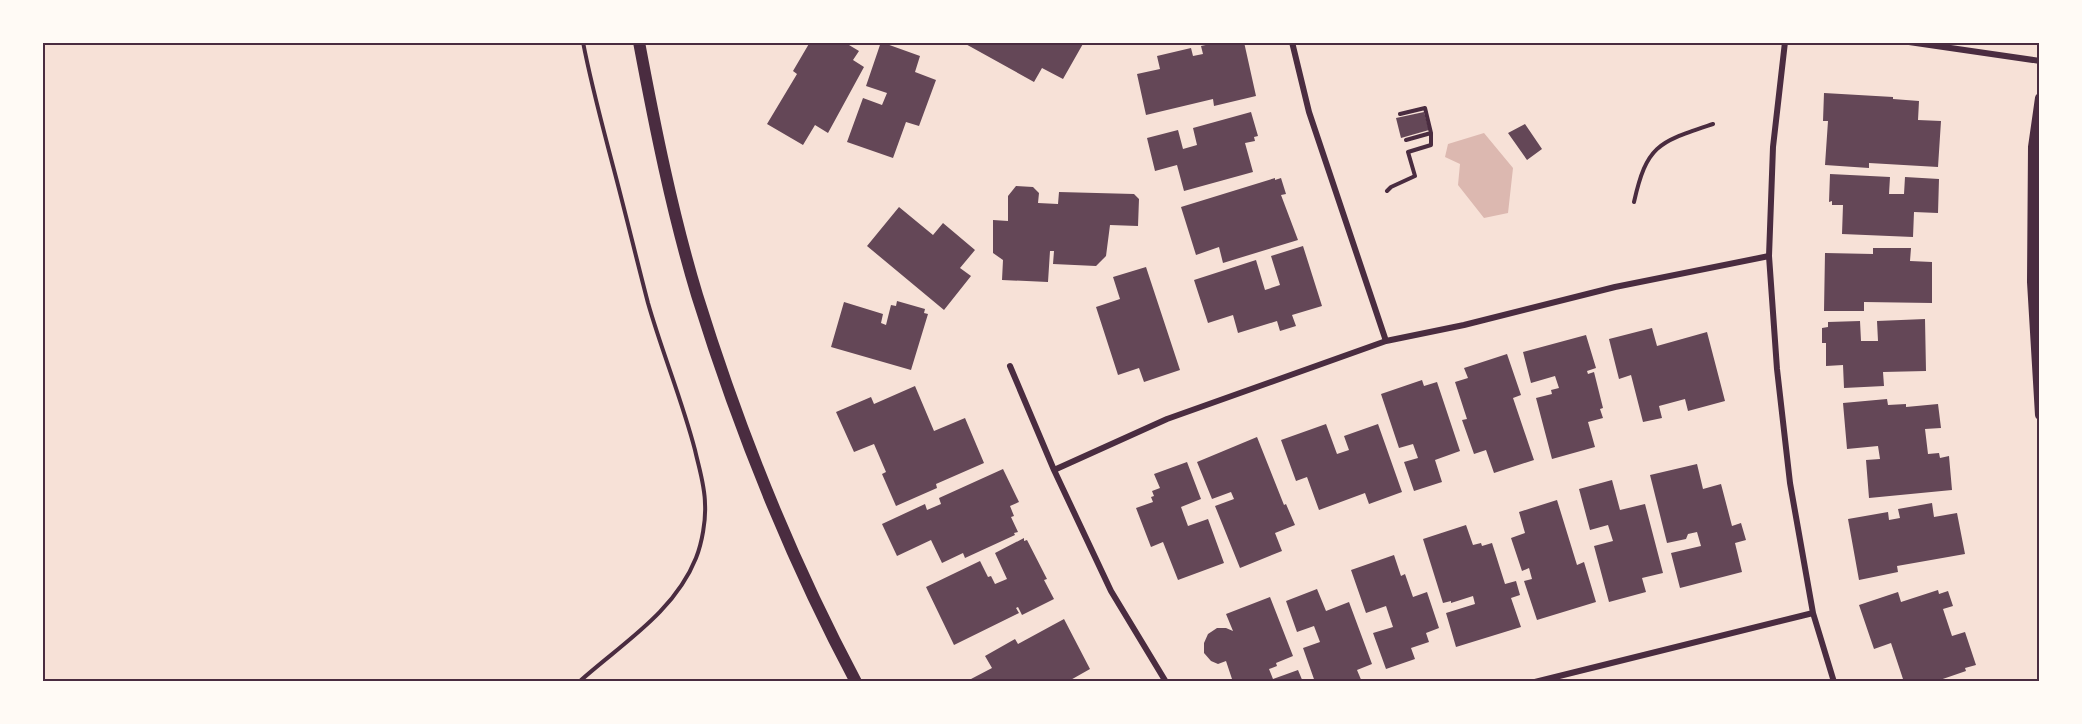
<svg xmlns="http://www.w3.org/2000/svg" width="2082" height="724" font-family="Cabin,sans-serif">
<rect width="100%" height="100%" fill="#f7e1d7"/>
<!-- water -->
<path fill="#dcb8b0" d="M1484,133L1513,168L1508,213L1484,218L1458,185L1460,164L1445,157L1448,144Z"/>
<!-- building -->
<path fill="#644757" d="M810,42H844L859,51L853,60L864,67L828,133L815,125L803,145L767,124L797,74L793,71Z
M881,42L920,56L915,72L936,80L919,126L906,122L893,158L847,142L863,98L882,105L887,93L866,86Z
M962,42H1084L1063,79L1042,68L1034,82Z
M1220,42H1244L1256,96L1214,106L1213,99L1146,115L1137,74L1160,69L1157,56L1191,48L1193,56L1203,54L1201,46Z
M1824,93L1893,97V99L1919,101L1918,120L1941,121L1938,167L1869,163V168L1825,165L1828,121H1823Z
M1251,112L1258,136L1254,137L1255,141L1245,143L1253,172L1184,191L1177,165L1155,171L1147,138L1178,130L1183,149L1197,145L1193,128Z
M1424,112L1429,130L1401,138L1396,118Z
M1525,124L1542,149L1527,160L1508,133Z
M1830,174L1890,177L1889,194H1904L1905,177L1939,179L1938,213L1914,212L1913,237L1842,234L1843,205H1832V201L1829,202Z
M1275,178V180L1281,178L1286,194L1281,195L1298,240L1223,263L1219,247L1196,255L1181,207Z
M1016,186L1033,187L1039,193L1038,203L1058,204L1059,192L1134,194L1139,199L1138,226L1110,225L1106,256L1096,266L1053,264L1054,251H1050L1048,282L1002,280L1003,260L993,253V220L1008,221V196Z
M899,207L933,235L943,223L975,250L960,268L971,276L944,310L867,246Z
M1303,246L1322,306L1292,315L1296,326L1280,331L1277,321L1238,333L1233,315L1208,323L1194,280L1256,260L1265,290L1280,285L1271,256Z
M1873,248H1911L1910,261L1932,262V303L1864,302V311H1824L1825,253L1873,254Z
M1146,267L1180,370L1144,382L1139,368L1118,375L1096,307L1120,299L1113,277Z
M897,301L925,309L924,313L928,314L911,370L831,347L844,302L883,314L881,323L886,325L891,305L896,306Z
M1925,319L1926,371L1883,372L1884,386L1844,388L1843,365L1826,366V343H1822V328L1828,327V322L1860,321L1861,341H1878L1877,321Z
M1652,328L1657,346L1707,332L1725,401L1688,411L1685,399L1659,406L1662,418L1643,422L1631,375L1619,379L1609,339Z
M1586,335L1596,368L1587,371L1588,374L1594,372L1603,408L1600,409L1603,418L1588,422L1595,447L1552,459L1536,398L1552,394L1551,390L1559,388L1555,376L1531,383L1523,352Z
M1507,354L1521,395L1513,398L1534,460L1494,473L1486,450L1474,454L1462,420L1467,419L1455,382L1468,378L1464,368Z
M1422,380L1424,386L1437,382L1460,451L1435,460L1442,482L1414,491L1404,462L1418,458L1413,444L1399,448L1381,394Z
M915,386L934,431L965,418L984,463L936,484L937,488L896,506L882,474L886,472L874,444L854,452L836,412L871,397L874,404Z
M1887,399L1888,405L1906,404V407L1938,404L1941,428L1925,429L1928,454L1939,453L1940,458L1949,456L1952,490L1869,498L1866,460L1880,459L1878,446L1847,449L1843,403Z
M1326,424L1337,454L1349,450L1344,436L1378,424L1402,492L1369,504L1365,493L1319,510L1307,477L1296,481L1281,440Z
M1257,437L1284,505L1286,504L1295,525L1275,533L1282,551L1240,568L1215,506L1234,499L1231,492L1212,499L1197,462Z
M1187,462L1201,499L1181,507L1188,526L1208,519L1224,563L1178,580L1163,542L1151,547L1136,508L1153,502L1151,497L1154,496L1152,491L1160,488L1154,474Z
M1697,464L1703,489L1721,484L1732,526L1741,523L1746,540L1735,543L1742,572L1680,588L1671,553L1701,546L1697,532L1688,534L1686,539L1667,543L1650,475Z
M1003,469L1019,502L1010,506L1014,516L1011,517L1018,532L1014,533L1015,535L965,558L963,553L942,563L931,540L897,556L882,524L925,504L927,510L941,504L939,498Z
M1612,480L1620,510L1645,504L1663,573L1642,578L1646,592L1609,602L1594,546L1613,541L1608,525L1590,530L1579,489Z
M1557,500L1577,565L1584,562L1596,602L1537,620L1524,581L1532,579L1529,568L1522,571L1511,538L1525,533L1519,512Z
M1932,503L1934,517L1957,513L1965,554L1897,566L1898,572L1859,580L1848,519L1888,512L1889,520L1900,518L1898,509Z
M1466,525L1473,545L1481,543L1482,546L1492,543L1505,584L1516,581L1520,595L1511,598L1521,627L1456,647L1446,613L1475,604L1473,596L1451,603V601L1443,603L1423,539Z
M1024,538V541L1027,540L1047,579L1044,580L1054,599L1022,615L1018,607L1016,608L1019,613L954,645L926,587L980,561L988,577L991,576L995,584L1007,579L995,553Z
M1394,555L1401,576L1405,574L1413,597L1427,592L1439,628L1426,633L1429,642L1411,648L1415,659L1386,669L1373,633L1393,627L1386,606L1366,613L1351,570Z
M1317,589L1326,611L1349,602L1372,664L1357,670L1362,682H1315L1303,648L1320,642L1314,626L1297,632L1286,601Z
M1938,590L1939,594L1948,591L1953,606L1943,609L1952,636L1965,632L1976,665L1965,668L1966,671L1934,682H1904L1891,643L1874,649L1859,605L1898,592L1901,602Z
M1270,597L1293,656L1276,663L1277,666L1269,669L1273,679L1298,670L1303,682H1233L1226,661L1218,664L1211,661L1204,653V643L1208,634L1217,628H1226L1233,631L1226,614Z
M1064,619L1090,669L1067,682H972L971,679L992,668L985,656L1015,639L1018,644Z"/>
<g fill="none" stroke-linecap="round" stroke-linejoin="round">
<!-- path -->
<path stroke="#4a2c40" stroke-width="4" d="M1400,114L1425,108L1431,133
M1387,191L1391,187L1415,176L1408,152L1431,145V133L1406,140
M1634,202C1647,144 1659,142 1713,124
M579,682C621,644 674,613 696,558C702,543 706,520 705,504C705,486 699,468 695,450C682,400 662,352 648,303C636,257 625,211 613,166C602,124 591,84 583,42"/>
<!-- minor -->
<path stroke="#4a2c40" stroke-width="6" d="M1292,42L1309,112L1386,341
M1785,42L1773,147L1769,256L1777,369L1790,483L1813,613L1834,682
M1909,42L2040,61
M1010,366L1054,470L1111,591L1166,682
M1054,470L1167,419L1386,341L1464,325L1615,287L1769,256
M1535,682L1813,613"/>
<!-- tertiary -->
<path stroke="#4a2c40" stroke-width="10" d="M2040,98L2033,147L2032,282L2040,415"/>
<!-- secondary -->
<path stroke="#4a2c40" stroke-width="12" d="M639,42C655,127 672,212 697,295C738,427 791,560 856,682"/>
</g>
<!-- border -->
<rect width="2082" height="724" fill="none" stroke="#fffaf5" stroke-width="87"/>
<rect x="44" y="44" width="1994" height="636" fill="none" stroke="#4a2c40" stroke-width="2"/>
</svg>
